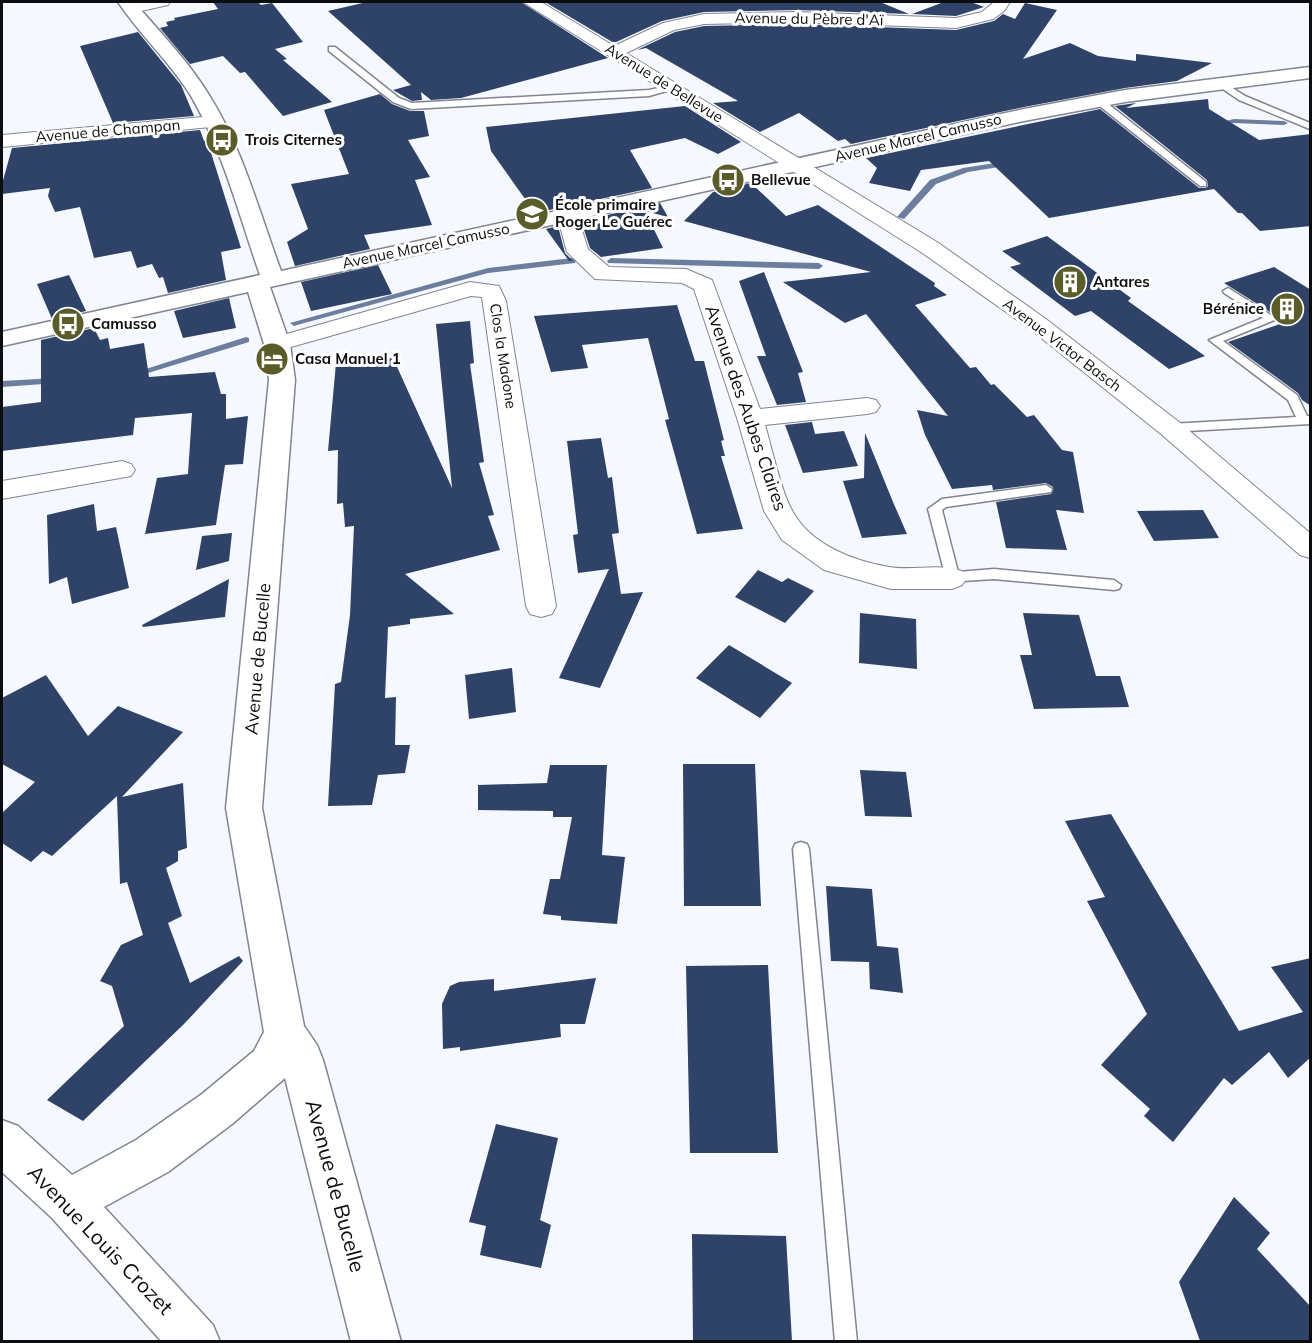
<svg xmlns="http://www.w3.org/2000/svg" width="1312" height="1343" font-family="Mulish,sans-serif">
<rect width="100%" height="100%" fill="#f5f8ff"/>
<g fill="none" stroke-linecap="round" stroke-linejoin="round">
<!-- stream -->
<path fill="#6c7e9d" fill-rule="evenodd" d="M1234,119L1284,121L1288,123L1284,125L1234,123L1213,127L1209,125Z
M1008,161L1012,163L1011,165L968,172L936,184L904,219L897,217L930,180L963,168Z
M572,258L576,261L575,263L488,273L297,325L294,326L290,323L488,268Z
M611,258L819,263L823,266L819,269L608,263L607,261Z
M246,337L249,338V342L135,377H129L127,375Z
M55,378L58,379V383L2,387V381Z"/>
</g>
<!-- building -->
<path fill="#2e4367" d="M213,2H258L261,5L272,3L303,42L275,49L287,59L283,60L332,102L283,116L245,72L240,73L223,56L190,64L160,28L168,26L166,22L175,20L174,18L218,9Z
M367,2H521L608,58L461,98L431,100L421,92L422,100L412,101L393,90L411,85L328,11Z
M545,2H880L909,14L796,10L704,12L662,21L614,43Z
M944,2H971L984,7L956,16L912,14Z
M1025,3L1057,10L1023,59L1070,43L1098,56L1136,61V54L1212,63L1177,81L1125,88L1024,107L851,144L845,139L838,141L799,113L760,132L713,103L738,101L646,48L637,50L675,32L704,26L796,24L956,30L994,21L1003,14L1015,19Z
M138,32L181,85L194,116L113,123L80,46Z
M380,94L392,104L410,111H424L429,136L408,140L430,177L415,180L432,225L364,235L370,249L295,266L287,242L308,229L291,184L349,174L324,110Z
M1208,99L1209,109L1259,140L1311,134V226L1260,231L1242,213H1238L1214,189L1049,218L989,161L921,170L910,191L869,183L877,168L866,158L1100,109L1199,188H1206L1208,186L1207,180L1115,106L1136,103L1126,108Z
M685,106L741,142L718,154L685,138L630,150L652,188L535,213L491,151L486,127Z
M200,130L204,141L207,140L241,248L221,252L226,280L168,293L163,277L159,278L152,264L137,268L131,251L94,258L80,207L55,212L48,196L50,188L2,194V184L12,148Z
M751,183L786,216L818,205L935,283L934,286L947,295L915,305L970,368L976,367L991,385L994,384L1027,417L1034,415L1062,450L1073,452L1084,513L1056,510L1067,550L1006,548L996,502L1051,494L1053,487L1046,483L993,490L992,485L952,489L925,435L917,410L948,416L892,346L866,314L845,323L783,282L871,272L684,221L713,192Z
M660,203L668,217L645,211L663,248L601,257L590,248L581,221Z
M558,226L565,253L573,261H569L546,229Z
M1047,236L1131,298L1128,301L1205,356L1169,369L1091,311L1075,316L1010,267L1021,264L1002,251Z
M378,265L392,294L311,311L301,282Z
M1274,267L1311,290V406L1302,400L1298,393L1228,342L1283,323L1278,317L1224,283Z
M764,272L803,372L798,373L806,402L777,405L757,356H766L739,281Z
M69,275L86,311L52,319L37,284Z
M229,298L236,328L183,338L174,311Z
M677,305L695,361H704L724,440L721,441L725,456H721L743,529L697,534L665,420L669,419L648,338L582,345L588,368L551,372L534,316Z
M470,321L474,363L470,364L484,462L479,463L494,515L488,516L500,550L405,574L454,614L410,619V624L388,627L385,698L396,697L395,745H410L405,773L378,775L372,805L328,806L335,684L341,682L350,615L354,526L345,527L343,503L337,504L338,450L328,451L336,363L393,358L452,488L436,324Z
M94,328L100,340L108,338L110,349L144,343L149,377L215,372L221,394H226V419L248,416L243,464L225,465L216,525L145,534L157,478L188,474L192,413L135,418L133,435L2,451V407L41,402V340Z
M812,422L815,434L844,431L858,466L803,473L785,425Z
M865,433L893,502L907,534L862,538L843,481L864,478Z
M601,438L608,478L612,477L619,533L612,534L621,594L643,592L600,688L559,678L609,569L578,573L573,535L578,534L567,441Z
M94,504L97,531L116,527L129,588L72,604L67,577L49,584L47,515Z
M1203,510L1219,538L1154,541L1137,511Z
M232,533L229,561L196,570L202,536Z
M758,570L782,582L788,578L814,591L785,623L735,597Z
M229,579L225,617L143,627L142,625Z
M860,613L916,619L917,669L859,663Z
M1023,613L1079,615L1096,676H1120L1129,707L1034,709L1020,655H1032Z
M729,645L792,683L760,718L696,678Z
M512,668L516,712L469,719L465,675Z
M46,675L88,736L118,706L183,732L122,797L183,783L187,848L178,851V861L166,868L182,916L168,923L190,983L239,956L243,961L184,1024L83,1121L47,1100L124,1026L112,986L100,981L121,945L143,935L127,882L120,884L117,796L52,856L43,851L31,862L2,843V813L35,782L2,764V698Z
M683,764H755L761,906H684Z
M550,765H607L602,855L625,857L617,924L561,920V916L543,914L550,879H560L572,817H553V811L478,810V785L547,783Z
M860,770L906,772L912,817L865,816Z
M1111,814L1239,1031L1303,1012L1271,967L1311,958V1057L1288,1078L1269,1052L1232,1085L1224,1078L1173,1142L1144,1116L1150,1109L1101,1065L1147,1014L1087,901L1105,897L1065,821Z
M826,886L872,889L877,946L898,948L903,993L870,989L869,962L831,961Z
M768,965L778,1153H690L686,966Z
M596,978L585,1024H560L561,1037L460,1051V1047L443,1049L442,1004L450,986L459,982L494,979V991Z
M496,1124L558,1138L540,1220L551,1225L541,1268L480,1255L486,1226L469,1222Z
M1234,1197L1270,1233L1257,1249L1311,1307V1341H1200L1179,1282Z
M692,1234L786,1236L792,1341H693Z"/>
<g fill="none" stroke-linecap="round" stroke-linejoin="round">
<defs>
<path id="lane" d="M329,47H335L399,98L412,103L649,90L673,85L677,88L649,96L411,109L393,102L329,51Z
M1220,80L1245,96L1310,123V129L1239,100L1217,85L1216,83Z
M1096,99H1102L1206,182V186H1200L1096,103Z
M1228,288L1277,319L1223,341L1297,395L1307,416H1310V424L1170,432L1164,428L1170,424L1296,417L1288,400L1209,340L1263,318L1224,293L1223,291Z
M1046,485L1052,489L1051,492L946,507L942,510L958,572L994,569L1114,580L1121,585L1119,589L1114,590L994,579L947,582L928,509L942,499Z
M801,842L807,844L809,849L857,1342H835L793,849L795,844Z"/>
<path id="street" d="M141,2H170L168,5L132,13L124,8L126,5Z
M523,2H541L614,46L663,23L704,14L796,12L956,18L982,12L994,2H1010L1004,11L993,19L956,28L796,22L704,24L674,30L626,53L937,242L1046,319L1179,422L1310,533V558L1300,555L1161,434L1030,329L921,252Z
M214,116L221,118L223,122L221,126L2,147V135Z
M567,209L574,211L577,215L588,249L609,267L686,269L712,280L760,409L867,398L876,400L880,406L876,412L867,414L765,425C772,448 781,492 793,512C811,545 854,561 889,567C913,571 939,563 962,571L967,578L962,585L952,589H891L824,570L782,540L764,511L737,418L694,289L682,283L595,279L567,252L557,215L560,211Z
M470,282L499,286L506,301L556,606L552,614L541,617L530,614L526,606L482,297L471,296L277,351L269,349L265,344L269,339Z
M122,461L131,464L135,470L131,476L2,499V481Z"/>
<path id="secondary" d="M118,2H134C160,32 188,61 209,95C243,149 259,212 281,271L1024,109L1125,90L1310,67V78L1125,102L1024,121L270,287L290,344L295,380L262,808L304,1026L317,1045L323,1060L401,1342H351L285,1078L232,1124L168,1172L104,1207L213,1325L220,1342H162L52,1218L2,1172V1120L18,1126L72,1175L136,1140L202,1094L254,1051L264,1032L226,808L269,380L264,344L248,292L2,346V332L260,275C239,215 223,151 191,96C170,62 140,35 118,2Z"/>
</defs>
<!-- lane casing -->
<use href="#lane" stroke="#80858f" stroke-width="3"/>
<!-- street casing -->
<use href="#street" stroke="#80858f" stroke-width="2"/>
<!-- secondary casing -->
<use href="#secondary" stroke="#80858f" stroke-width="3"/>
<!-- lane -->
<use href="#lane" fill="#fff" fill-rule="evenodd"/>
<!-- street -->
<use href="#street" fill="#fff" fill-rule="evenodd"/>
<!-- secondary -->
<use href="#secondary" fill="#fff" fill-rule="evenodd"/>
</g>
<!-- icons -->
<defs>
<symbol id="bus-disc" viewBox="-11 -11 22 22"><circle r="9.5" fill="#5a5c29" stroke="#fff"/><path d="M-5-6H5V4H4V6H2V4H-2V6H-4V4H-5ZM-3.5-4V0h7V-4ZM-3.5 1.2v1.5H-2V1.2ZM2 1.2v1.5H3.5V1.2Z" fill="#fff"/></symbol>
<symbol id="school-disc" viewBox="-11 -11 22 22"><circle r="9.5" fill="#5a5c29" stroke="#fff"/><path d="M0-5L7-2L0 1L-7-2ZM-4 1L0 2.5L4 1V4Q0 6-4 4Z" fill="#fff"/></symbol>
<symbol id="building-disc" viewBox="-11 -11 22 22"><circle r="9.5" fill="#5a5c29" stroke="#fff"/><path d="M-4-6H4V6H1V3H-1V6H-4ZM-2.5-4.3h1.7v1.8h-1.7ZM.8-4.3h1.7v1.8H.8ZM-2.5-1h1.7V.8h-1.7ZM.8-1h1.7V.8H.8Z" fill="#fff"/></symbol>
<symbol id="hotel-disc" viewBox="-11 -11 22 22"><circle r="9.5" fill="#5a5c29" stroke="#fff"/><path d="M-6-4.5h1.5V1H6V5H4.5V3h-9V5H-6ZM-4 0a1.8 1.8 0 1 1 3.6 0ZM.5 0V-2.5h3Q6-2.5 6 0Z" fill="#fff"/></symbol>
</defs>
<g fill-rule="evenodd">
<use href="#bus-disc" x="203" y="121" width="38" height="38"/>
<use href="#bus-disc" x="709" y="161" width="38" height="38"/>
<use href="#school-disc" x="513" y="195" width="38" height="38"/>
<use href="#building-disc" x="1051" y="263" width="38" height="38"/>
<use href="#building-disc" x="1268" y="290" width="38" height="38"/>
<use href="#bus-disc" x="49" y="305" width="38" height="38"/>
<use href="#hotel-disc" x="253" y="340" width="38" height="38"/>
</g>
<g text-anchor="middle" stroke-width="6" stroke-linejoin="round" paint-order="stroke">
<!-- far-street labels -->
<g font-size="15" fill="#0b0d10" stroke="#fff">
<text transform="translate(809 19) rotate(1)" y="5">Avenue du Pèbre d'Aï</text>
<text transform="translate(664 83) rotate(32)" y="5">Avenue de Bellevue</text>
<text transform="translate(108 131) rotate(-5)" y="5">Avenue de Champan</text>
<text transform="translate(918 138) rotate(-13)" y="5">Avenue Marcel Camusso</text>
<text transform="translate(426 246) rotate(-12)" y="5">Avenue Marcel Camusso</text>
<text transform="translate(1062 345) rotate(37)" y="5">Avenue Victor Basch</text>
<text transform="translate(503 356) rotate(81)" y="5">Clos la Madone</text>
</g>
<!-- far-poi labels -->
<g font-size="15" font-weight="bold" fill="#0b0d10" stroke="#fff" text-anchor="start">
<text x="245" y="145">Trois Citernes</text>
<text x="751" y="185">Bellevue</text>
<text x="555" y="210">École primaire<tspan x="555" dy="17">Roger Le Guérec</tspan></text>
<text x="1093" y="287">Antares</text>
<text x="1264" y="314" text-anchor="end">Bérénice</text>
<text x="91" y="329">Camusso</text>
<text x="295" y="364">Casa Manuel 1</text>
</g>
<!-- street labels -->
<g font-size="18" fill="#0b0d10" stroke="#fff">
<text transform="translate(746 408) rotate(71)" y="6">Avenue des Aubes Claires</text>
<text transform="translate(258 659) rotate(-85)" y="6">Avenue de Bucelle</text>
</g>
<!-- near-street labels -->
<g font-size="21" fill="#0b0d10" stroke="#fff">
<text transform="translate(335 1186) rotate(75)" y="7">Avenue de Bucelle</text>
<text transform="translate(100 1240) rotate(46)" y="7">Avenue Louis Crozet</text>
</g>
</g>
<!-- border -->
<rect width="1312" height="1343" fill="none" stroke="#0b0d10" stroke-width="6"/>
</svg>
